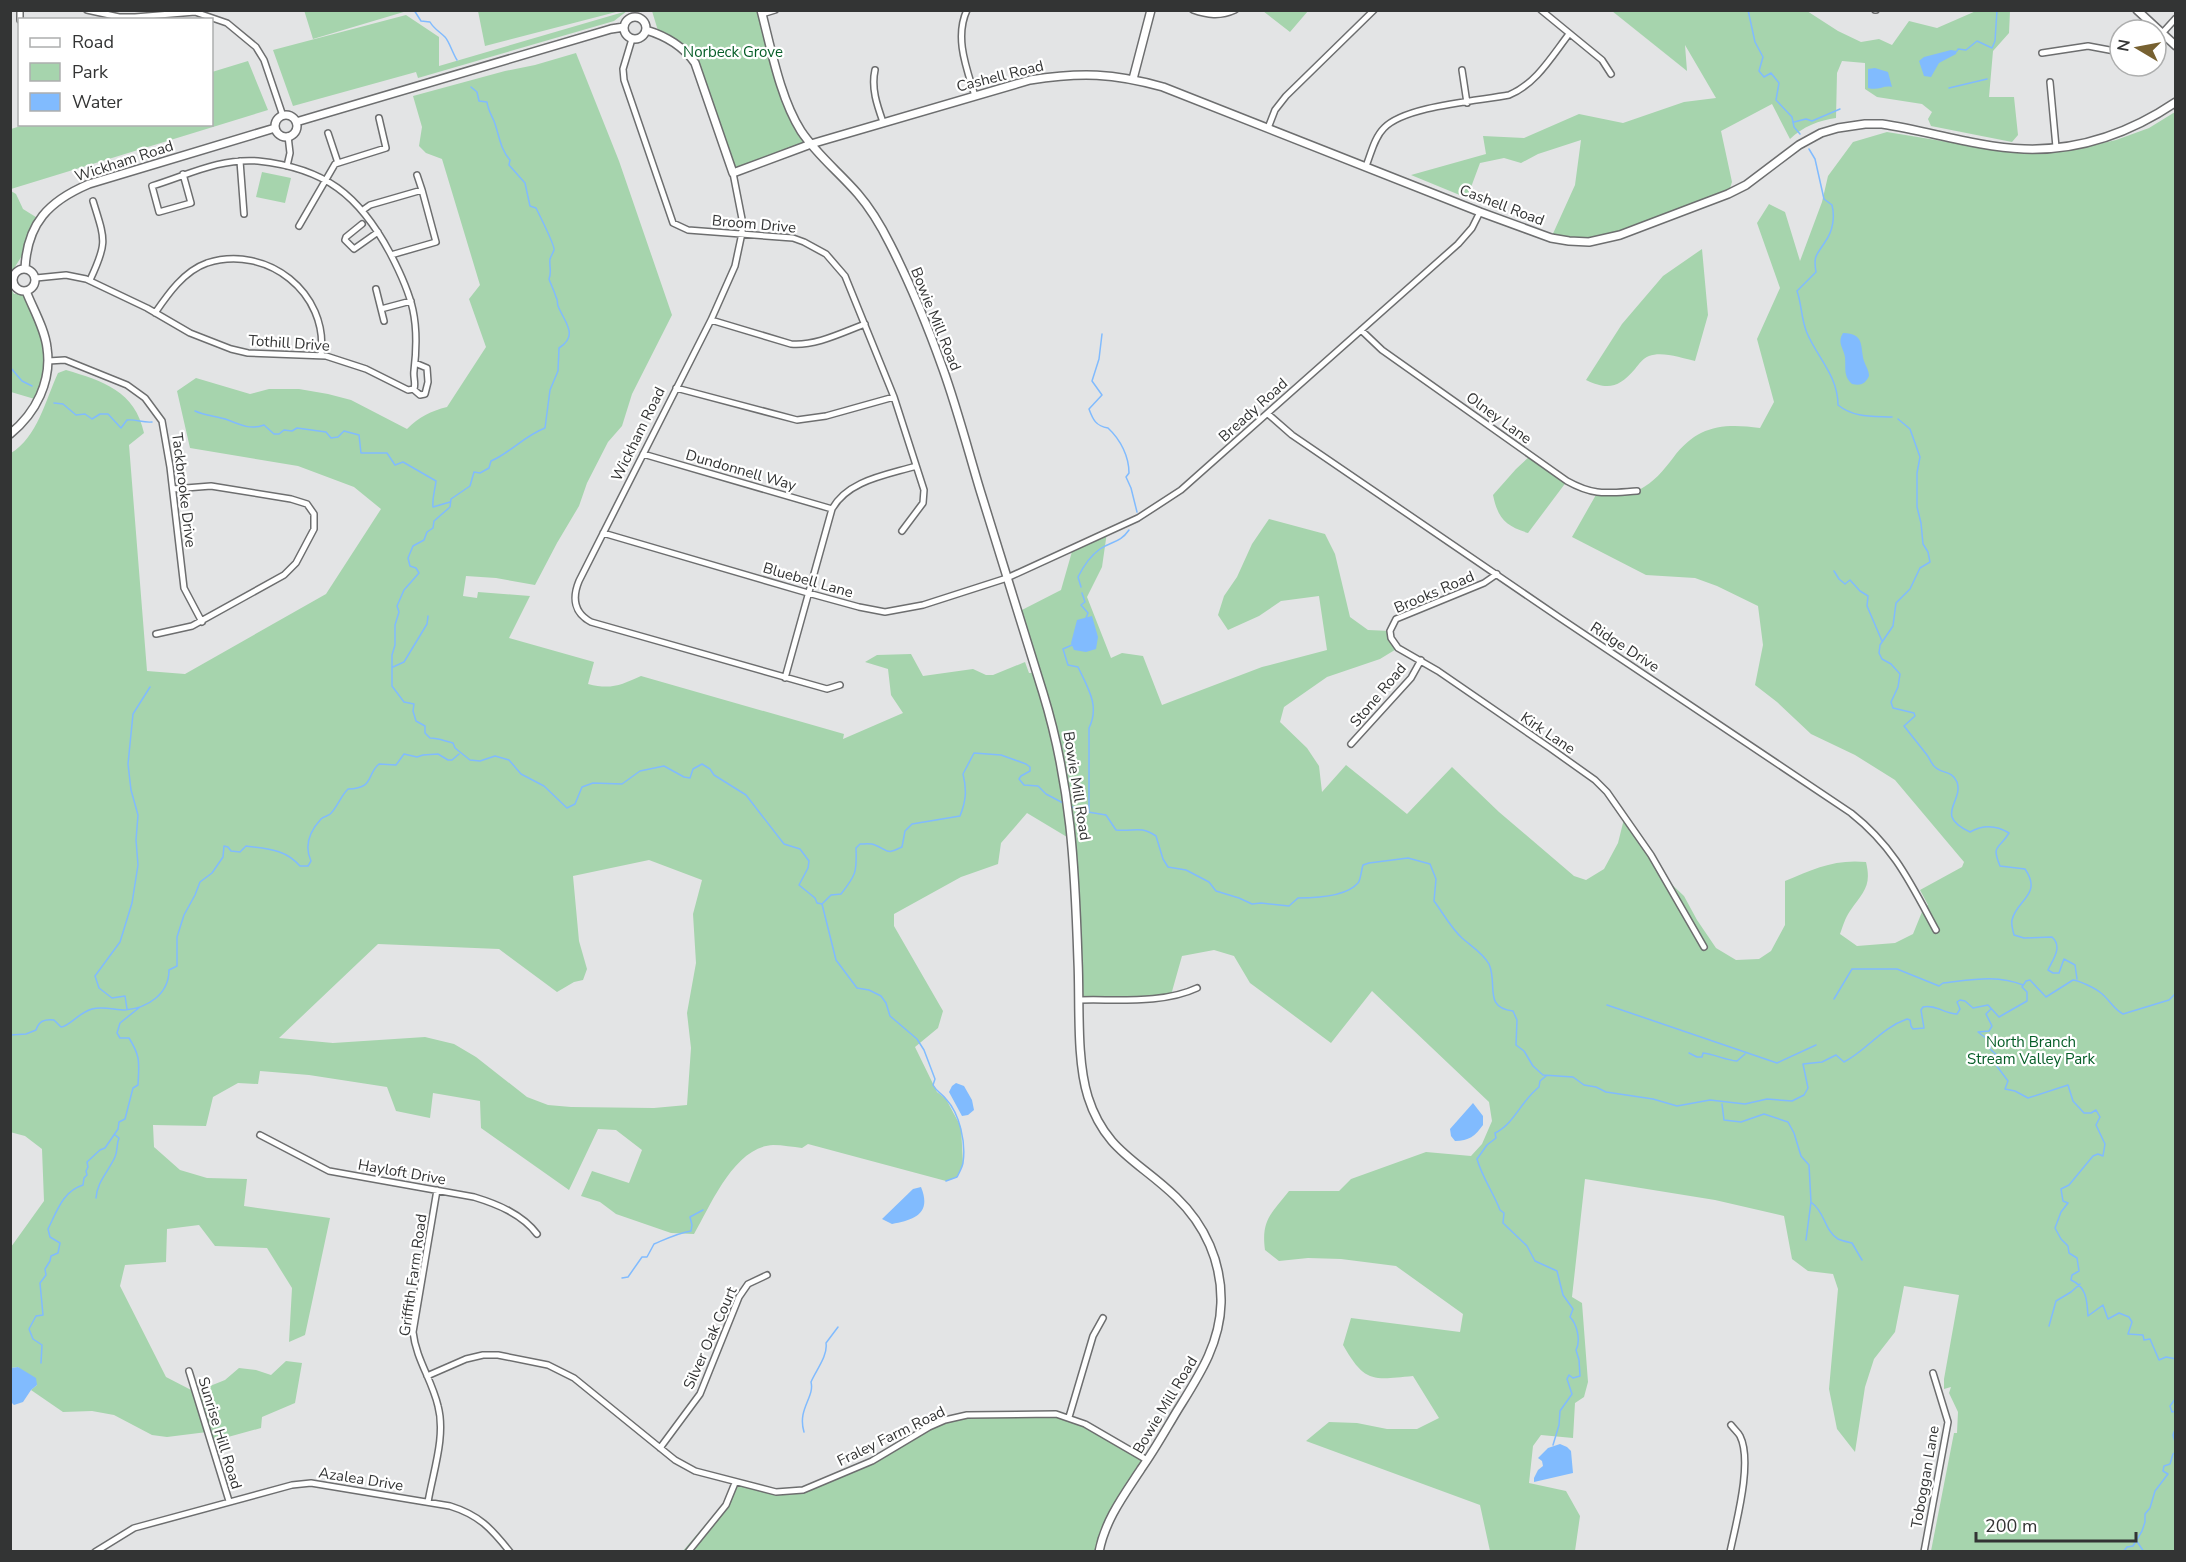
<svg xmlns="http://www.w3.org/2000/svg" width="2186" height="1562" font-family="'Nunito Sans',sans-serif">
<rect width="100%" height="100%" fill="#e3e4e5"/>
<!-- green -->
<path fill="#a6d4ad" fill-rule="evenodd" d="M304,10H407V11L313,39Z
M478,11V10L620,11L485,46Z
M627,11L614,21L418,78L416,72L293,106L273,50L406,15L439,37V66Z
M652,11H761L787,100L811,144L733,173L695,63L659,34Z
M1263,11H1308L1290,32Z
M1612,11H1807L1838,31L1861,42L1879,39L1892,45L1909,21L1937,28L1976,11H2010L2009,33L1993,51L1989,97H2014L2018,135L2012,142L1931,126L1928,119L1932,112L1922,104L1877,97L1865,89V63L1842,61L1837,73L1836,118C1820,120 1802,127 1790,139L1772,104L1721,131L1732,182L1728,194L1602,240L1551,238L1575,185L1581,140L1538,154L1521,163L1504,158L1480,163L1467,198L1411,175L1486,154L1483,136L1524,138L1579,114L1623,123L1684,102L1716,98L1685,45L1687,71Z
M576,53L619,161L672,315L632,394L622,426L608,442L587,483L579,506L557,543L535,585L496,578L466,576L463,596L477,598L478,592L530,596L509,638L594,662L588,684C611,690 621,685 641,676L844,734L843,739L903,713L891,695L888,669L865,662L877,655L911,654L923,676L973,669L986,675H993L1025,662L1029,673H1036L1018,612L1061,590L1073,548L1107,532L1102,567L1087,597L1111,658L1122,653L1143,656L1162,705L1262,667L1327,650L1319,596L1281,601L1259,616L1228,630L1218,615L1224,596L1237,577L1252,544L1269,519L1325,534L1335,554L1350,617L1368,630L1390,631L1398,648L1380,659L1327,677L1284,707L1280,722L1307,748L1319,766L1322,792L1346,765L1407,814L1452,767L1499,812L1574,876L1586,880L1604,869L1618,843L1625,815L1664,877L1684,896L1697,920L1716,948L1736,960L1759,959L1771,951L1785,925V881C1814,869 1834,859 1866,862C1872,887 1863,892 1850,911C1845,918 1843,926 1840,934L1857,946L1895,943L1913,934L1924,907L1928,905L1920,890L1962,867L1964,862L1895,780L1855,755L1811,734L1777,702L1755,685L1763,645L1758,606L1717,586L1695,578L1646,575L1572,537L1597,493C1609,492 1628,495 1639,490C1654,482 1663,471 1673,458C1697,426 1722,423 1760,428L1774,402L1757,339L1780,288L1757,223L1769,204L1785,212L1800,261L1822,202L1828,176L1853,142L1887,132L2003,151H2050L2081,148L2116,140L2149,128L2175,112V1551H1931L1954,1433H1957L1958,1412L1949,1393L1951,1387L1944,1389V1379L1959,1295L1904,1286L1895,1332L1874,1359L1865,1387L1855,1452L1837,1429L1829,1389L1838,1289L1833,1274L1808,1271L1792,1259L1784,1216L1715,1200L1585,1179L1572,1297L1582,1303L1588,1382L1584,1397L1575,1403L1573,1438L1541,1435L1533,1446L1529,1483L1566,1491L1580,1516L1575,1551H1490L1480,1505L1306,1441L1329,1422L1357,1423L1387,1429H1417L1439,1418L1413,1376C1372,1380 1365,1383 1343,1345L1351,1318L1460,1332L1463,1314L1396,1266L1341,1259L1308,1258L1279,1261L1265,1250C1261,1220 1271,1214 1289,1191H1339L1351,1179L1426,1152L1471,1156L1482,1144L1492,1121L1489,1102L1372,991L1331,1043L1250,983L1234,956L1214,950L1182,956L1171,995L1080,1000L1072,840L1027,813L1001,843L998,864L961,877L894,914V926L943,1011L938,1028L915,1047L937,1092L946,1099L961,1127L963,1164L957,1177L946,1181L808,1144L802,1148C793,1147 783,1145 773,1145C734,1147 711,1205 694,1234L671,1233L616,1214L600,1202L581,1196L592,1171L629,1183L642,1150L616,1130L598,1129L569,1190L481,1128L480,1101L433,1093L430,1118L396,1111L387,1087L309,1075L260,1071L258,1084L238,1083L213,1097L206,1126L153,1125L154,1147L180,1170L207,1178L247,1179L244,1206L330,1218L305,1335L289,1342L292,1288L267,1248L215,1246L199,1225L167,1229L166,1262L125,1265L120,1286L166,1377L195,1392L225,1380L239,1368L256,1370L271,1375L286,1361L302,1363L295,1403L262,1417L261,1428L210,1442L207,1432L167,1437L152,1435L114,1415L92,1411L63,1412L31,1390L37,1385L18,1367L11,1368V1247L44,1201L42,1149L25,1136L10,1132L11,453C37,438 46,399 58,373L66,370C103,381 135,391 144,433L129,445L147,671L185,674L326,594L381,509L354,487L298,466L190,448L177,391L196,378L250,394L269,389H299L328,394L351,400L407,429C419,417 431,411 447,407L486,347L469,299L480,285L442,159L426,153L419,146L422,127L413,96L505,71L535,65ZM649,860L702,880L693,914L696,963L687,1013L691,1048L687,1105L654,1108L571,1107L548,1105L527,1097L476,1057L454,1044L425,1037L333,1043L279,1038L378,944L499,949L557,992L574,982L583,980L587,969L579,941L573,876Z
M248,61L268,110L11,189V129L27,124H212V72Z
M262,172L291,178L285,203L256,197Z
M11,191L16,194L23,209L39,219L25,251L11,273Z
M1702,249L1708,315L1695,361C1682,358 1662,351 1649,356C1643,358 1639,364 1635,369C1619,387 1609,391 1586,380L1622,324L1663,276Z
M10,287L14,294L26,291L45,337L47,367L38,400L11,392Z
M1530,456L1567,481L1528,533C1506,526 1498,519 1493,495L1516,469Z
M1056,1414L1069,1417L1147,1460L1119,1501L1099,1551L682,1552L723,1504L735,1483L776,1492L803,1490L897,1445L929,1427L967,1415Z"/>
<!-- water -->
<path fill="#81bbfe" d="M1951,50L1957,51L1956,54L1939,63L1931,77L1924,76L1919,61L1924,57Z
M1875,68L1888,72L1892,87C1883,85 1879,91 1868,88V69Z
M1843,333C1865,333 1860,347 1864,361C1866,367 1869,370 1869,376C1865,384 1861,386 1852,384C1843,376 1846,368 1845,357C1843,347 1837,343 1843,333Z
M1092,616L1098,637L1096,649L1086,652L1074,650L1071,643L1077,620Z
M956,1083L964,1086L972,1100L974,1110L968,1115L962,1116L949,1092L952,1086Z
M1473,1103L1483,1116V1125C1475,1136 1469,1141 1455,1141L1451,1136L1450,1129Z
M921,1187C932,1214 914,1220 892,1224L882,1219L913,1189Z
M18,1367L36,1378L37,1385L31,1390L23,1402L14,1405L11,1402V1368Z
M1560,1444L1567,1447L1571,1451L1573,1473L1534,1482V1478L1538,1470L1543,1466L1542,1461L1538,1458L1548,1448Z"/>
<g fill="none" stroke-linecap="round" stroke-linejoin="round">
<!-- stream -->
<path stroke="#81bbfe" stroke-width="1.5" d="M414,10L421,21L430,22C434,29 439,31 445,37C449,41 453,54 457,60
M1748,10L1755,42L1763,57L1759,71L1764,77L1771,73L1779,83L1776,100L1792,117L1794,127L1800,134
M1957,51L1958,49L1966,50L1977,41L1992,48L1995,41L1997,10
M471,87L477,92L479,101L487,102C488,110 491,114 494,121C499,134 500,149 510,160L509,165L525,183L530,206L536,208C539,214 555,246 554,250C553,253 551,256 550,259C549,266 552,272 549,279C551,285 554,290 556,297C558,300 557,303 558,306C565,323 579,335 559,348L558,371L550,390L545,428C524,436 510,453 491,461L489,468L480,473L474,472L470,486L451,499L450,507L434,521L433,528L427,532L424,540L413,546L408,558L410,566L416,568L419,573L404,590L397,606L399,612L395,625V645L392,655V686L404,702L414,704L413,711L416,721L425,726V733L430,738C439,738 444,741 453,743L455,748L470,760L480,761L495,756L509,760L521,774L544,786L567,808L575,804L582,787L593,783L622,784L640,771L664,766L684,777L690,778L693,769L702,764L710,769L714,775L746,795L784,844L800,849L809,861L808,868L799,885L815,898L817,903L822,904L831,895L841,894C856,875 857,872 856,848L860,844C865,844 871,843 875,845C890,851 885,855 902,847L905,831L912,824L960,816C966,801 967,790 963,774L974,753L1001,755L1026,764L1030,767V771L1021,776L1019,779L1024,785L1038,786L1046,794L1065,804
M1949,88L1987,79
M1794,122L1806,119L1812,121L1840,109
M1809,149L1815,159L1824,199L1832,205C1835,217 1833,231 1825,242C1817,255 1813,255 1816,272L1797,291C1802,305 1801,319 1807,333C1817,357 1838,376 1838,405C1854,418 1873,416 1892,417
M1102,334L1099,359L1092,381L1102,395L1089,409C1093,420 1096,426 1108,428C1121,440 1129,457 1129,473L1126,477L1131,488L1137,512
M10,367L22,381L32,386
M54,403L63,404L76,415L85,414L92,419L100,414H108L121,428L127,420C136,419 143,423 152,422
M195,411C206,416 217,416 228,420C240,425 251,430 264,425L274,434H279L284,430L292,431L297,428L326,432L331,438L338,437L344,431L359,435L361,453H387L395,465L403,462L436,481C435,491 432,497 433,507L450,502
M1898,419L1910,429L1920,457L1917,473V507L1921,523L1923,544L1928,552L1930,562L1920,568L1910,589L1896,603L1893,626L1880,645L1879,653L1882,659L1891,664L1900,674L1898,687L1891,702L1893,708L1914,713L1915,716L1904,726C1912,736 1920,746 1927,755C1930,759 1932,765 1935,767C1942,774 1952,770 1957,782C1964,802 1933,815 1970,832C1984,824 1996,825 2009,833C1999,850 1991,844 2000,866L2025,869C2043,895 2016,900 2012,920C2011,924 2013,931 2014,935L2024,938L2052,937C2063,947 2053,959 2048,970L2053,973H2059L2064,959L2075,965L2077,979
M1834,571L1839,579L1845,584L1850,580L1860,591L1868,596L1867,606L1882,641
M1081,587L1078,577C1083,567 1090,556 1100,549C1112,541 1120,543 1129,530
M1082,593L1085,602L1081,605L1088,613L1086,618
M1072,645L1063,649L1068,665L1078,667C1088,688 1100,706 1089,728V810
M393,667L404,662L427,624L428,616
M1070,806L1082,811L1106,815L1116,830C1135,832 1139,825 1156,836L1163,859L1168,867L1186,870L1209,882L1216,891L1239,898L1252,904L1261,903L1289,906L1298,898C1314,898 1346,897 1358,883C1361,879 1361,871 1363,865L1369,863L1408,858L1430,864L1436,879L1434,901C1443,913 1451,928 1462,938C1471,946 1483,953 1489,964C1498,984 1483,1008 1513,1011L1517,1020L1516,1045L1524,1051L1533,1066L1543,1075L1573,1077L1584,1085L1596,1087L1606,1092L1653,1099L1677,1106L1710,1100L1745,1104L1767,1099L1792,1101L1804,1095L1808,1088L1803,1064L1822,1062L1836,1055L1844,1062C1867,1050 1881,1028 1907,1019L1910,1020L1911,1026L1913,1029L1924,1028L1921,1010L1923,1007C1935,1004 1945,1014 1957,1014L1960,1009L1957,1002L1960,1000L1965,1001L1973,1008L1988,1005L1999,1017L2027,1001V992L2022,987L2026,981L2030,980L2046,997L2073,980C2080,981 2095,988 2101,993C2110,1000 2113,1009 2123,1014L2169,1000L2176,993
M822,904L836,960L857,988L869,990L881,996L886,1003L890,1016L917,1039L924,1050L935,1079L933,1085C937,1092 941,1093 946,1099C960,1114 966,1143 963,1163C962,1168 959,1173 957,1177L946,1181
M1834,999L1852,969H1897L1939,986L1943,983C1970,980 1997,974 2023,985
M1607,1005L1777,1063L1816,1045
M127,1009L125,996L112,998L99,988L95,976L120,942L132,903L138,865L136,840L138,815L131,790L128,764L133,714L150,687
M1991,1009L1986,1014L1992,1026L1989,1031L1978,1032L1991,1042L1990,1049L2000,1058L1996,1065L2008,1081L2005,1089L2015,1091L2028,1098L2068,1085L2073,1101L2084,1113H2091L2096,1110L2100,1117L2096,1125L2105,1144L2103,1156L2098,1154L2093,1156L2069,1185L2061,1189L2063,1201L2068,1203L2061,1212L2055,1228L2061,1239L2068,1246L2069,1253L2077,1258L2079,1271L2072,1275L2071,1280C2087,1287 2087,1301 2088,1316L2103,1305L2108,1319L2119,1313L2129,1317L2132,1322L2128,1334L2143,1335L2144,1340L2150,1339L2159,1360L2166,1357L2176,1359
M10,1035L26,1034L36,1030C39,1021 44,1019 54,1020L61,1027C70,1026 78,1013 92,1009C103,1006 115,1010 125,1010C148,1008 169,994 169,970L177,966V937L184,915L195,895L200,882L212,873L223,857L224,846L228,847L231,851L240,852L246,846C268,849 285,849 300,866H308L311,861C304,846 310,831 321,819C324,816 330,816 332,812C338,805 341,796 348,789C375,788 366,775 379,764L396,765L404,754L417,757L423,755L438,754L448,760H452L459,754
M1689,1053L1697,1057H1702L1703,1053C1715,1054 1724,1060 1737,1061L1745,1054
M1546,1076L1540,1081L1539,1087C1521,1101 1514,1124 1495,1133L1496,1138L1487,1145L1477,1159C1482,1177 1493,1192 1500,1210L1504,1213L1503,1223L1527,1246L1535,1261L1557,1271L1563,1295L1573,1309L1570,1317C1577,1324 1581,1341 1576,1350L1579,1360L1580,1376L1573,1378L1569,1375L1567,1379L1572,1394L1560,1411L1559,1425L1553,1445
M1722,1104L1724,1120L1741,1122L1764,1114L1788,1122L1794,1133L1801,1156L1809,1165L1811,1202L1806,1240
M96,1198C97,1182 108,1172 115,1157C118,1151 116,1145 119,1138L115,1135
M1812,1203C1825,1212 1824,1230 1838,1239C1842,1241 1848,1242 1852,1243L1862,1260
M622,1278L628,1277L642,1257H647L654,1244C666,1239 678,1233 691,1231L692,1225L690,1217L703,1210
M2049,1326L2056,1301L2071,1292L2080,1284
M41,1363L42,1345L33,1339L29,1329L36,1316L43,1315L40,1283L46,1275L45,1269L50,1261L51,1256L58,1253L60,1243L50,1237L48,1229C57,1211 63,1191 83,1185L84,1178L87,1175L86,1171L88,1167L87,1162L100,1150L105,1148L118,1129L119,1122L125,1119L133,1088L138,1085C139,1063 141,1057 129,1038H120L117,1033L120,1023L140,1007
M2176,1398L2170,1406L2172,1412L2176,1411
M2176,1427L2173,1435L2176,1445
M804,1432C797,1409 815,1397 811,1382C816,1370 828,1356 826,1343L838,1327
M2136,1540L2144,1552
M2123,1552L2127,1547L2133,1546L2142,1531L2145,1522V1514L2150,1508L2155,1491L2168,1474L2163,1471L2164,1466L2170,1464L2173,1454L2176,1452"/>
<defs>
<path id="minor" d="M20,10V20
M87,10L119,17H135L195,12L227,23L256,47L264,60L283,116
M967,10C954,38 967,69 975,96
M1193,10C1207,15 1220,17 1235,10
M1541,10L1602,60L1611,74
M1875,10H1876
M762,14L775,10
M632,39L623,69L624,80L673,223L688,230L793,238L804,242L826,254L845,276L894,397L924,490L923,503L902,531
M2156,40L2176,18
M2042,53L2088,46L2120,52
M875,70C871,88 877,105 883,122
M1462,70L1467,103
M2050,82L2056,147
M1268,128L1275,110L1286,96L1374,10
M328,133L338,163
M240,161L244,214
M287,166L290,153L288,136
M1366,166C1371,154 1374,138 1384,128C1405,106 1477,101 1509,95C1536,84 1552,56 1569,34
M733,173L742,219V233L735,266L711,320L579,581C572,598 574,613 591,622L827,689L840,685
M417,175L422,190
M363,210L370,205L422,190L436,242L391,255
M362,224L346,237L345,240L354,249L378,232
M299,226L335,164L386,148L379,118
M36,278L66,275L86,279L147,308L190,333L231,349L248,353L326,356L366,369L408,390L414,389C416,383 413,377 414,371C420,321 413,297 390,253C359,195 325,168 258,161C219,158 188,175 152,186L159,212L191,203L183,174
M90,280C108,242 105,240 93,201
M376,289L384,321
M381,309L411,301
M155,313C168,294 184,271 207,263C267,244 329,293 321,355
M711,320L791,344C816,346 841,333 865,324
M1361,330L1382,350L1567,481C1594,496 1606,493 1637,491
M48,361L65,360L127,385L145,398L162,421L170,467L184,588L202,622
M676,388L797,420L826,416L894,397
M413,389L420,395L425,394L428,382L427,368L415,363
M1268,414L1292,435L1560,618L1851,813C1894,847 1910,882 1936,930
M643,454L832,509
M603,533L808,593L859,607L885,612L923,605L1007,578L1138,518L1181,490L1458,244L1472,228L1480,212
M1497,574L1484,583L1396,619L1390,631L1391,638L1398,648L1438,671L1550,748L1595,780L1607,792L1651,855L1704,947
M156,634L192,626L284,575L296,563L314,529V514L307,504L291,499L211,486L173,489
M785,678L832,509C848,480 887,475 916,466
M1351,744L1411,678L1421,660
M1080,1000C1117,999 1163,1004 1197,988
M260,1135L329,1171L474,1197C497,1204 522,1214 537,1234
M189,1371L229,1501
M427,1376L466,1359L483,1355H498L548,1365L574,1378L675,1460L695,1471L776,1492L803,1490L872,1461L929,1427L945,1420L967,1415L1056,1414L1085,1424L1147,1460
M1069,1417L1093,1336L1103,1318
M660,1448L700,1394L739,1297L748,1284L767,1275
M428,1502C433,1472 446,1436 438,1406C432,1380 416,1359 413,1332L437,1190
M95,1552L134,1528L292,1485L311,1483L450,1506C479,1515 491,1528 510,1552
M688,1552L726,1505L735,1483
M1730,1552C1736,1523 1753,1462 1740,1436C1738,1432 1734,1429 1731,1425
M1924,1552L1948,1422L1933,1373"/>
<path id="tertiary" d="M761,10C771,48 780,98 801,131C817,155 839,172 858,194C871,209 881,226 890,244C910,283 928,327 943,369C957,408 968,450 980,490C1001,558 1022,626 1043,693C1071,784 1075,867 1078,961C1080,1002 1076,1059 1088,1097C1105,1151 1139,1161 1176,1197C1205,1225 1222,1262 1221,1303C1220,1345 1198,1377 1177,1411C1165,1431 1154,1451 1141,1469C1124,1495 1105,1520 1099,1552
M2137,10L2176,46
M624 28a11 11 0 1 1 22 0a11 11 0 1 1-22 0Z
M646,30C666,36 683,46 695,63L733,173L811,144L1030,80C1081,72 1113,73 1163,87L1480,212L1551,238L1569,241L1589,242L1620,235L1728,194L1746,185L1799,145L1821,133L1838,128L1865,124H1882C1929,131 1976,147 2024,149C2079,151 2130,133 2176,102
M1133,79L1151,10
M275 126a11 11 0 1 1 22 0a11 11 0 1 1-22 0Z
M296,122L611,29L624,27
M13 280a11 11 0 1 1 22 0a11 11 0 1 1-22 0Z
M25,269C27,223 49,201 89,184L275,128
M10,434C36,413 52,381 47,348C45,329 33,309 26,291"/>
</defs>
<!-- minor casing -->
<use href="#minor" stroke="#6d6e6f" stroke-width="8"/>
<!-- tertiary casing -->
<use href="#tertiary" stroke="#6d6e6f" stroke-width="10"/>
<!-- minor -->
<use href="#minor" stroke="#fff" stroke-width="5"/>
<!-- tertiary -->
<use href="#tertiary" stroke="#fff" stroke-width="7"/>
</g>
<g text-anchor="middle" stroke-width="4.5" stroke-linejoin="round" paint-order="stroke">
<!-- park labels -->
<g font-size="15" fill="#055d27" stroke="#fff">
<text x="733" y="57">Norbeck Grove</text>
<text x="2031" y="1047">North Branch<tspan x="2031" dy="17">Stream Valley Park</tspan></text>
</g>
<!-- street labels -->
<g font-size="15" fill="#333434" stroke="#fff">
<text transform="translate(1000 76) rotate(-14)" y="5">Cashell Road</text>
<text transform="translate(124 161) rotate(-18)" y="5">Wickham Road</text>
<text transform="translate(1502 205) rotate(21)" y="5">Cashell Road</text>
<text transform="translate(754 224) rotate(5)" y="5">Broom Drive</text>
<text transform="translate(936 319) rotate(68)" y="5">Bowie Mill Road</text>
<text transform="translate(289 343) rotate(4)" y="5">Tothill Drive</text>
<text transform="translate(1253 410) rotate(-42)" y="5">Bready Road</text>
<text transform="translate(1499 418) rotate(36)" y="5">Olney Lane</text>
<text transform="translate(638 434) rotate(-64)" y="5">Wickham Road</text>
<text transform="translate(741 470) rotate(16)" y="5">Dundonnell Way</text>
<text transform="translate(184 490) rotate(83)" y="5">Tackbrooke Drive</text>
<text transform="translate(808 580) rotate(16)" y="5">Bluebell Lane</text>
<text transform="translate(1434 592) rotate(-23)" y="5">Brooks Road</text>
<text transform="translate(1625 647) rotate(33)" y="5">Ridge Drive</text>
<text transform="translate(1378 695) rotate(-50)" y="5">Stone Road</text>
<text transform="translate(1548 733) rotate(34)" y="5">Kirk Lane</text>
<text transform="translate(1077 786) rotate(81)" y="5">Bowie Mill Road</text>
<text transform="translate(402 1172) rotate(10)" y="5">Hayloft Drive</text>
<text transform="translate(413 1275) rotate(-82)" y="5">Griffith Farm Road</text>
<text transform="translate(710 1338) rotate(-66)" y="5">Silver Oak Court</text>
<text transform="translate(1165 1405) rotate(-59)" y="5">Bowie Mill Road</text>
<text transform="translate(220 1433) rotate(73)" y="5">Sunrise Hill Road</text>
<text transform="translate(891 1436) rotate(-26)" y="5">Fraley Farm Road</text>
<text transform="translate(1925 1477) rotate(-80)" y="5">Toboggan Lane</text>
<text transform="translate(361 1479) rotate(9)" y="5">Azalea Drive</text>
</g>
</g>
<!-- border -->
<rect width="2186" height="1562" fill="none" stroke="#333434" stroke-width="24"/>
<!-- legend -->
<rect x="18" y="18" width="195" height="108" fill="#ffffff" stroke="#adaeae" stroke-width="1.5"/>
<rect x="30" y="38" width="30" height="9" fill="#ffffff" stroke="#adaeae" stroke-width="1.5"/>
<text x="72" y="48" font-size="18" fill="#333434">Road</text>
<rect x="30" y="63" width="30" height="18" fill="#a6d4ad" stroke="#adaeae" stroke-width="1.5"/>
<text x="72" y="78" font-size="18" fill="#333434">Park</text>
<rect x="30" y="93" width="30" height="18" fill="#81bbfe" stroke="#adaeae" stroke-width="1.5"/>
<text x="72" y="108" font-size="18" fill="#333434">Water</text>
<!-- north arrow -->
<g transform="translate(2138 48) rotate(280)"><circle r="28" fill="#ffffff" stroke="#adaeae" stroke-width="1.5"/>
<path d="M0-4.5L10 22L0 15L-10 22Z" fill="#776131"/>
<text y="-9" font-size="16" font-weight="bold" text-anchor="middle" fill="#333434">N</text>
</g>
<!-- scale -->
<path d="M1976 1532v9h160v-9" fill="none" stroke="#333434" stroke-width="3"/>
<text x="1985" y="1532" font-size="18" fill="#333434" stroke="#ffffff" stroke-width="4.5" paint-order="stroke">200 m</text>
</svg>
